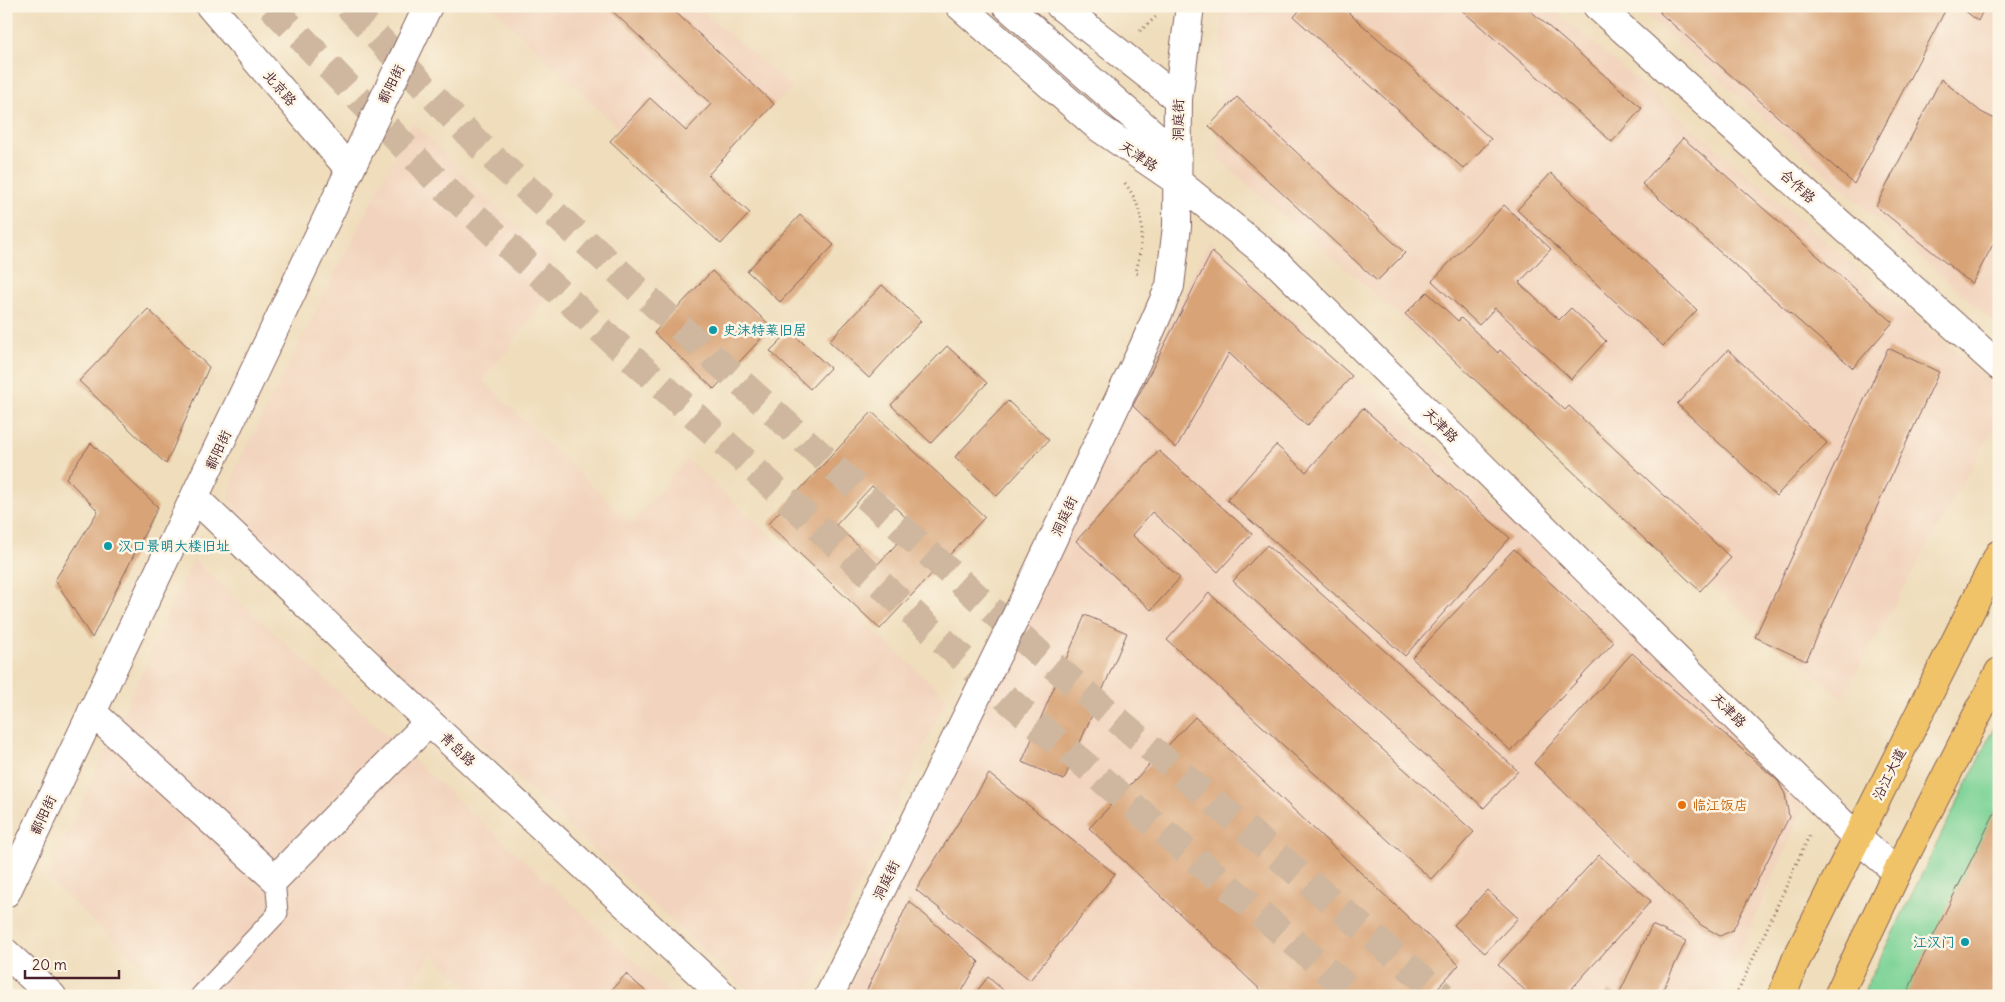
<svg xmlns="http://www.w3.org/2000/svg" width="2005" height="1002" font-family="Delius,'LXGW WenKai TC',sans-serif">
<rect width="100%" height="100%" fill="#fcf5e5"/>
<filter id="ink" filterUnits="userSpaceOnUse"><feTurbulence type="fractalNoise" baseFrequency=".02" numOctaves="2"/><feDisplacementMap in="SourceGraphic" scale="10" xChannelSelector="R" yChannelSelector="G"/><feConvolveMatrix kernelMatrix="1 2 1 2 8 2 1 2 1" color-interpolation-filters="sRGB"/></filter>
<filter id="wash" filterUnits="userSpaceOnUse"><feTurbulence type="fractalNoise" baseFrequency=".0096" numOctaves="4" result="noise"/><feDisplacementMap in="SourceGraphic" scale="20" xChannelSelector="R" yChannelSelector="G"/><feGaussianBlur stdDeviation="1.12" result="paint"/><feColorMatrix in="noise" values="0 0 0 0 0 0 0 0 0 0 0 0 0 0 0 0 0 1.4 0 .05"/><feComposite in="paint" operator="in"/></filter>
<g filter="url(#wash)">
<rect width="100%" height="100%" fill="#efddbb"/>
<!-- built -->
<path fill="#f2d4be" d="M491,6H696L793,88L774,104L708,175L750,213L721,244L610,141L620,130Z
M1222,6H1550L1999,389V419L1842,698L1218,159Z
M1636,6H1999V327Z
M412,122L550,260L548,297L483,381L632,524L687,459L947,698L815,981L799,996H753L234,517L229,498L235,470Z
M1209,241L1810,794L1720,996H845Z
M193,559L673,996H476L432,954L403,996H176L47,879Z"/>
<!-- green -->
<path fill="#7dd397" stroke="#647961" d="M1999,718V996H1862L1865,989Z"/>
<g id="blocks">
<!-- building -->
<path fill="#d8a376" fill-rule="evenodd" d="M607,6H669L774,104L708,175L750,213L721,244L610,141L650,98L686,131L711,104Z
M1303,6H1341L1491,139L1464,169L1294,17Z
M1457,6H1525L1642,108L1612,142Z
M1663,6H1945L1947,7L1854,184L1660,13Z
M1959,6H1985L1978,21Z
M1941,79L1981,112L1999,121V233L1972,284L1876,206Z
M1237,97L1405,253L1377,281L1209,126Z
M1683,138L1893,322L1853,368L1642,184Z
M1551,173L1697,310L1663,346L1517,210Z
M1504,205L1551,249L1519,283L1559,320L1571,308L1606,341L1571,379L1495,308L1479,325L1432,281Z
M800,215L834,245L780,302L747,271Z
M1212,252L1352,376L1307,426L1229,353L1176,448L1133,406Z
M712,271L772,327L714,389L654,333Z
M882,285L921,321L869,378L829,341Z
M1427,292L1458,321L1461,318L1498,353L1500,350L1565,410L1569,406L1731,558L1700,591L1405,314Z
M148,309L209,367L166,464L79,381Z
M790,331L830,368L810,389L770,351Z
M947,346L987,383L931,443L891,405Z
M1888,348L1939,372L1806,661L1755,637Z
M1728,350L1827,443L1776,496L1677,404Z
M1008,401L1049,440L997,496L955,457Z
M1363,408L1510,538L1405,656L1227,500L1276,445L1306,472Z
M872,412L985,517L880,629L768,524ZM872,486L914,525L878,564L836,525Z
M91,443L158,507L92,638L55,580L98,511L66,478Z
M1159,451L1252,534L1218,572L1152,512L1132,535L1180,578L1151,610L1076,541Z
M1267,545L1518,771L1484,808L1233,581Z
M1514,549L1614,642L1511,751L1412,658Z
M1209,593L1474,832L1431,879L1167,640Z
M1085,615L1127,633L1064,780L1022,762Z
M1632,653L1778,781L1785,794L1789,817L1733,930L1720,936L1701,925L1534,763Z
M1195,717L1459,965L1430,996H1267L1089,828Z
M989,774L1115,874L1030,980L916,890Z
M1999,804V996H1906L1919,965Z
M1599,855L1651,901L1565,996H1531L1498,965Z
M1487,890L1518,918L1485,953L1454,925Z
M909,901L979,962L959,996H864Z
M1652,925L1686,941L1660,996H1618Z
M626,974L651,996H606Z
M988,977L1010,996H973Z
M1608,991L1617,996H1606Z"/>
</g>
</g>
<g filter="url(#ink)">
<use href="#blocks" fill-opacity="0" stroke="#84625d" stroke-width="1"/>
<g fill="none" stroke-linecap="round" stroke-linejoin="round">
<!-- primary-tunnel -->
<path stroke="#ceb79e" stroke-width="28" stroke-dasharray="28 14" stroke-linecap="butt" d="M271,6L442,186L1006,698L1357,996
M348,6L480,146L1042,656L1443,996"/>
<defs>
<path id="service" d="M200,996L278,913L275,879"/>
<path id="minor" d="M1060,6L1178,99
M92,712L275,879L429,722
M6,953L52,996"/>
<path id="tertiary" d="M210,6L350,170
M960,6L1098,127L1178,182L1276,262L1857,838L1897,872
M1007,6L1161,141L1174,172
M1597,6L1999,366
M195,498L429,722L724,996
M6,893L428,6
M829,996L1025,598L1143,348L1170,286L1177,226L1178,99L1190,6"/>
<path id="primary" d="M1782,996L1796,960L1999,554
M1838,996L1897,872L1999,672"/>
</defs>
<!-- service casing -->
<use href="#service" stroke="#84625d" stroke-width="21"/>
<!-- minor casing -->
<use href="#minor" stroke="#84625d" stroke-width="30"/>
<!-- tertiary casing -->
<use href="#tertiary" stroke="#84625d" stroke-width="30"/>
<!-- primary casing -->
<use href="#primary" stroke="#84625d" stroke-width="30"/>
<!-- path -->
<path stroke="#84625d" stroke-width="3" stroke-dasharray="1 4" stroke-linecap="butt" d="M1140,31L1158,15
M1125,183C1148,215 1143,237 1136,273L1141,275
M1736,996L1810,834"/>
<!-- service -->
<use href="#service" stroke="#fff" stroke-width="19"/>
<!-- minor -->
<use href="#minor" stroke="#fff" stroke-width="28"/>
<!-- tertiary -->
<use href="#tertiary" stroke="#fff" stroke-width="28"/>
<!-- primary -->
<use href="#primary" stroke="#f1c369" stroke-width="28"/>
</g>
</g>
<!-- markers -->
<g fill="#0f9aa8" stroke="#fcf5e5" stroke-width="2">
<circle cx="713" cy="330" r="5"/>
<circle cx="108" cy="546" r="5"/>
<circle cx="1965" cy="942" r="5"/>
</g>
<circle fill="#e8710a" stroke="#fcf5e5" stroke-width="2" cx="1682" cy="805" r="5"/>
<g text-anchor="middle" stroke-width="5" stroke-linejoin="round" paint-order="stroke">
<!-- street labels -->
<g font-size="14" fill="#4a1f2b" stroke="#fcf5e5">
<text transform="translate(391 84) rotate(-64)" y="5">鄱阳街</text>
<text transform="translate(280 88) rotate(49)" y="5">北京路</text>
<text transform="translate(1178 120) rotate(-89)" y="5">洞庭街</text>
<text transform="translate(1139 156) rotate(34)" y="5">天津路</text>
<text transform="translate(1798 186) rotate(42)" y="5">合作路</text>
<text transform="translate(1441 425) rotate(45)" y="5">天津路</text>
<text transform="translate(218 450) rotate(-65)" y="5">鄱阳街</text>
<text transform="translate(1064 516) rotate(-65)" y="5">洞庭街</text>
<text transform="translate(1729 710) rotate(45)" y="5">天津路</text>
<text transform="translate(458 749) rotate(43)" y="5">青岛路</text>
<text transform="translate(1889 774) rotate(-63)" y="5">沿江大道</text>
<text transform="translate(43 815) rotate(-65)" y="5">鄱阳街</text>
<text transform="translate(886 880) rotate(-64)" y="5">洞庭街</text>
</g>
<!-- culture labels -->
<g font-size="14" fill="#0d838f" stroke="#fcf5e5" text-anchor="start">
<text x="723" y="335">史沫特莱旧居</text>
<text x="118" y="551">汉口景明大楼旧址</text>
<text x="1955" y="947" text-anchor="end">江汉门</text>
</g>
<!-- food labels -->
<g font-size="14" fill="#c56008" stroke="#fcf5e5" text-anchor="start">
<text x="1692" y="810">临江饭店</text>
</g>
</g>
<!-- margin -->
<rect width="2005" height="1002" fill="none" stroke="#fcf5e5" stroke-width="25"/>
<!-- scale -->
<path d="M25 970v8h94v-8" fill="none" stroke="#4a1f2b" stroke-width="2.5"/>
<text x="32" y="970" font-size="15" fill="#4a1f2b" stroke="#fcf5e5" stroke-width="4" paint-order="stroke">20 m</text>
</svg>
